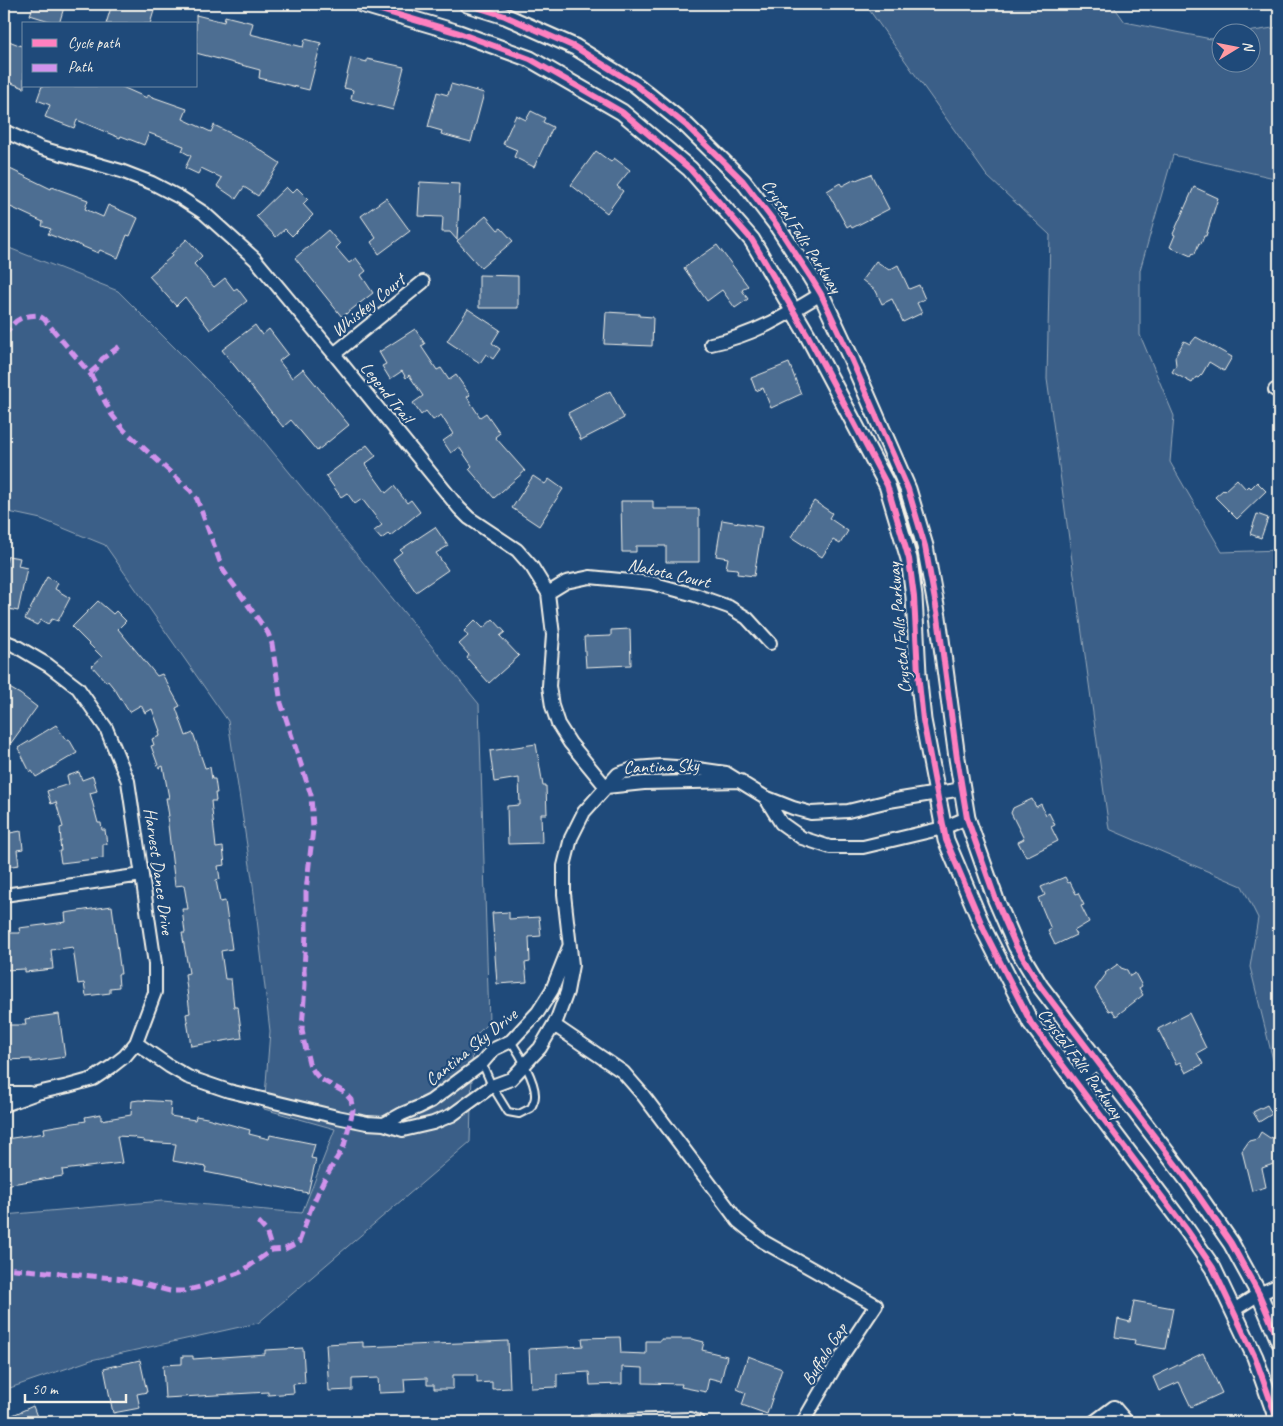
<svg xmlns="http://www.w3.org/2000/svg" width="1283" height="1426" font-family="Caveat,sans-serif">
<rect width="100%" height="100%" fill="#1f4a7a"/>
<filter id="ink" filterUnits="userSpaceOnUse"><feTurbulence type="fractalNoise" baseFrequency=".02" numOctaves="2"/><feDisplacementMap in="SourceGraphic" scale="10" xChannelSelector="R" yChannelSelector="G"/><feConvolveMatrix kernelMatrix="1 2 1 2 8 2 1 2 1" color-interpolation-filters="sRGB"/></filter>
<g filter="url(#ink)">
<!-- green -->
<path fill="#3a5f88" stroke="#97a8b8" d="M865,4H1112L1125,22L1211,39L1220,37V62H1250V32H1247L1279,27V179L1173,155L1140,270V335L1174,416L1170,462L1222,552L1279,550V1084L1250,967L1258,918L1242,886L1109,829L1047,379L1050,235L987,176Z
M4,246L118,291L245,418L479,704L489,1022L473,1038L470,1142L258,1323L91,1360L4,1390V1215L162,1201L302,1213L335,1129L264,1109L270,1031L253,885L228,721L105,545L41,519L4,511Z"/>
<!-- building -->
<path fill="#4d6e92" stroke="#f4f1e8" d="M34,4H65L59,24L30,15Z
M112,4H156L150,24H106Z
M196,15L224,22L225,16L253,23L250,34L303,47L305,39L321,43L309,90L259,78L260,70L196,53Z
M4,39L24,47V88L4,80Z
M351,58L367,62V59L404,67L393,110L351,99L353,90L344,88Z
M451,84L484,93L471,142L441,134L442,131L428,127L437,92L448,95Z
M42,86H120L147,98V95L187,109L183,119L211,132L214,125L248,142L280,163L258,196L244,187L236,199L217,186L222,178L201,168L198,174L185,168L191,156L182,151L184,146L149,133L144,145L121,136L120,138L77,120L74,128L45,117L50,105L37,100Z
M531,111L545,118L543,122L553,127L534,167L514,157L517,150L503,144L516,115L526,120Z
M596,151L611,162L614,158L630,170L617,186L623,191L607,213L571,185Z
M10,169L51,189L52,187L88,200L85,209L103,217L108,205L138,218L130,236L127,235L118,258L100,250L98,253L72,242L71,243L48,234L51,229L42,226L43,222L4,204V184Z
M871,174L889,209L852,228L850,225L847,227L827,191L840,183L842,186L855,179L856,180Z
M420,182L460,184L457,240L450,232H442L443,217L418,216Z
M286,187L292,193L297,188L308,199L303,204L313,215L292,236L285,229L276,237L256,216Z
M1194,187L1218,198L1206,236H1204L1201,244L1199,243L1195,254L1193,253L1191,256L1170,247L1175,235L1173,234Z
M386,198L410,231L379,254L371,242L376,238L361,216Z
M486,216L498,230L501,228L513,241L481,268L457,241Z
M328,230L340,244L336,248L349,263L356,258L366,271L361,275L373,293L342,317L295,258Z
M187,239L202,256L194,264L214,287L225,278L234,290L237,288L247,301L210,330L185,297L176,306L149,276L172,256L171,254Z
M717,245L748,286L742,290L748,299L735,308L722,290L707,301L684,268Z
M876,261L889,270L898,265L909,289L919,285L925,299L917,303L922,313L903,322L892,299L882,304L876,291L862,280Z
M479,275L518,276V308H479Z
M468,309L500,330L492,343L500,349L493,359L486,354L480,363L447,341Z
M606,312L639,314V316L653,317L652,346L604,344Z
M255,325L262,335L269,329L288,354L279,361L292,378L303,369L349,425L317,451L291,420L283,427L222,350Z
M415,329L425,344L421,346L437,370L441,368L449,380L456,375L470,395L467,397L480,417L486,413L500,433L495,437L525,471L494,498L469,469L472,466L459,447L451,453L443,441L453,434L441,415L433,420L426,411L421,415L413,403L423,396L409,375L406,378L402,371L390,379L382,366L386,364L379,352Z
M1196,337L1232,357L1224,371L1209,362L1202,374L1198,378L1196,377L1192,383L1172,372L1176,365L1175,357L1184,341L1190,344Z
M789,363L801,394L771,408L763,388L756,391L751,378Z
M610,391L624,418L581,440L568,413Z
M367,445L376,456L365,464L386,493L394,486L407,503L411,500L420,512L390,536L388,534L381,539L374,531L382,525L362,499L355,504L347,493L341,497L326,476Z
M533,476L545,484L549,479L563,489L539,526L512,508Z
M1237,479L1246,489L1249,486L1251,488L1257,482L1266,491L1237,519L1215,497L1223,490L1224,491Z
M621,501H653V509H699V562H666V546H636V552H622Z
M814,501L832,513L829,518L848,531L840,544L833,540L822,557L791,537Z
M1257,514L1268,518L1261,538L1250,534Z
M722,520L762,527L754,576L737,574L738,569L726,568L728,558L716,556Z
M435,527L448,546L436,553L448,570L416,592L393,559L402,552L400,550Z
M8,556L20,558L18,566L27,568L18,611L4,608V562H6Z
M47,577L58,583L55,589L70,598L58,621L52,619L48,624L41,620L37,625L25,619Z
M98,601L113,614L116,611L126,621L118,629L157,676L162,674L180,706L176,708L186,736L193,733L205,768L210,767L212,779H215L217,793H215L216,801H211L216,848L223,847L225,865L218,866L220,879L216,880L220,902L225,901L232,949L221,951L225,979H231L234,1007H238L242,1038L191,1046L186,1014L190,1013L185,974L189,973L182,933H185L182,909H188L184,885L175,886L167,816H169L166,798H169L163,766L159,768L151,746L154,745L152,739L160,736L159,731H160L152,709L145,713L141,705L129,712L116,691L108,681L106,682L92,666L102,657L72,627Z
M493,619L505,632L500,636L519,656L489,683L467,658L469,655L459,644L468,636L464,631L475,620L483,628Z
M630,629L631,665L586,667L584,637L611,636V630Z
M4,685L20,694L37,707L11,743L4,738Z
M56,725L66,740L69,739L77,753L36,777L32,771L30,772L18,748Z
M536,744L543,786H546L547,814H541L542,843L508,844L507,806L520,805L519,778L494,782L490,751Z
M79,772L82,780L93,776L97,791L90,793L98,823H101L102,830H105L107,844H103V858L61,863L59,851H61L60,842H61L60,828L63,827L56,802L51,804L47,791L69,784L67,776Z
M1032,799L1036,807L1041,804L1046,815L1049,813L1055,825L1051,827L1058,841L1026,857L1018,842L1024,839L1011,813L1013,808Z
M21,831L23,849L17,850L19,865L4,867V834Z
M1065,877L1068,883L1070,882L1076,894L1078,893L1084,905L1081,906L1089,922L1074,931L1076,935L1055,945L1048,931L1051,929L1038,898L1045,895L1041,887Z
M112,906L121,974H118L119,987L110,988V993L86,996L84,983L78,984L73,947L51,950L53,969L25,972V969L4,970V933H20L19,928L66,922L65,913Z
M509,912V919L539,917L541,936L529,937L530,962L525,963L527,982L497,984L492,913Z
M1118,964L1121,968L1127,970L1130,976L1135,973L1142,986L1139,988L1143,995L1116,1016L1112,1010L1109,1011L1095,989L1106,974L1105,973Z
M1189,1013L1206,1048L1197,1053L1203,1064L1186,1073L1180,1062L1176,1064L1158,1029Z
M59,1014L65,1057L31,1062V1059L4,1060V1025H26L25,1019Z
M139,1100L171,1102L170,1116L195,1120L196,1116L207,1118L250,1130L249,1134L269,1139L270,1135L315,1144L311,1158L316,1159L308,1193L205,1172L206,1167L173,1161L176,1144L144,1142V1140L136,1139L134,1137L117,1136L122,1163L62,1170L63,1176L4,1185V1148H7L6,1139L45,1133L44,1128L86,1121L85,1117L101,1114V1120L131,1115L132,1101Z
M1267,1105L1272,1114L1259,1122L1253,1112Z
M1261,1132L1270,1138L1279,1136V1162L1262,1168L1266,1187L1252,1191L1242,1151L1249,1141L1257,1139Z
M1134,1301L1173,1308L1165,1349L1134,1344L1135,1340L1115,1337L1118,1319L1130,1322Z
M620,1337L621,1353L646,1354V1341H661V1339H692L704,1342L702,1350L727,1356L721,1381L709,1378L706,1392L681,1387L682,1384L643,1383V1368L622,1367V1384L590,1385L589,1372L557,1374V1387L531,1388L529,1349L583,1346L582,1338Z
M508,1341L510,1388L492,1389V1382L477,1383V1375H453V1389H434V1385H427V1378L404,1379L405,1392L379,1393L378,1378L352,1379V1390L329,1391L326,1344L363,1342V1347Z
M303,1348L305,1383L293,1384L294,1393L268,1395V1392L165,1398L163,1365L182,1364V1356H193V1359L265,1354V1350Z
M1203,1353L1222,1393L1191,1407L1179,1382L1159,1391L1153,1377Z
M748,1356L782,1369L767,1414L742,1405L746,1393L737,1389Z
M140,1360L147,1392L137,1394L140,1408L113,1413L104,1368Z
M33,1406L39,1422H4V1419Z"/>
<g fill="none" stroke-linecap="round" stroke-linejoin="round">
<defs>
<path id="service" d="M482,1063L492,1086L508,1112L519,1114L531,1108C533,1104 535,1100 535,1096C536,1082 519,1053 511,1041"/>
<path id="minor" d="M4,131L41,148L121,171L152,183L181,198L204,213L255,259L334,354L459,508L469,518L517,550L532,567L548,593L553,635L549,686L552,706L558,724L570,743L606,787
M711,344C752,336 785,316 821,294
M334,354L423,282
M1275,390L1279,391
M548,593L566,582L590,577L651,583L695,595L729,607L747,618L770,643
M4,641L14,645L48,665L78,688L106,728L128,781L155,964V992L136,1043L125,1056L111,1067L93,1079L68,1086L37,1093L4,1105
M606,787L644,783L741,781
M765,797L781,823L802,838L830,847H863L943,828L967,818
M4,895L142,875
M554,1025L623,1072L643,1095L738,1221L764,1242L876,1305L836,1365L803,1422
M136,1043L169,1066L188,1077L229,1091L337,1117L367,1123L384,1124L403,1130L433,1123L452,1115L492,1086L511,1079L540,1048L557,1019L567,992L572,965L564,894V866L571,838L584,812L618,774L636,768L661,766L691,768L726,773L765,797L793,808L811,813L848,811L889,801L962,789
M4,1093H30
M384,1124L402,1114L419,1107L431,1101L482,1063L494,1049L511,1041L538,1012L552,990L569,947
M1234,1310L1259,1294L1279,1285
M584,1422L691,1419L698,1422
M1094,1422L1114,1407L1127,1422"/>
<path id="tertiary" d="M361,4L459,33L530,59L622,112L690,169L752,240L807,334L887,485L909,559L914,597L918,673L923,720L946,840L985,932L1031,1023L1187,1230L1213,1268L1255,1357L1278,1422
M467,4L505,16L575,47L636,85L687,126L743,181L776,224L810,276L821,294L850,356L908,489L925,546L938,617L957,758L967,818L996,900L1016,946L1040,986L1189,1182L1231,1243L1259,1294L1279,1341
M1073,1081L1096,1061"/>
</defs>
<!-- service casing -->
<use href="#service" stroke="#f4f1e8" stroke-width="10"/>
<!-- minor casing -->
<use href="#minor" stroke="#f4f1e8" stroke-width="16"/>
<!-- tertiary casing -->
<use href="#tertiary" stroke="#f4f1e8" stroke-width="19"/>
<!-- service -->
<use href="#service" stroke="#1f4a7a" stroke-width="6"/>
<!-- minor -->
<use href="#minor" stroke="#1f4a7a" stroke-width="12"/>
<!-- tertiary -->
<use href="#tertiary" stroke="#1f4a7a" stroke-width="15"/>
<!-- quiet -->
<path stroke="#d193ec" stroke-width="5" stroke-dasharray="10 5" stroke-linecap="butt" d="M4,336C14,321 19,316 38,315L44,319L91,375L112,415L124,430L191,491L197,499L223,570L268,633L272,644L281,703L311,795L313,829L306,891V934L304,970L305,984L302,1029L304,1042L309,1063L314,1072L320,1079L344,1092L351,1100L353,1110L344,1146L324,1180L311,1208L299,1242L285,1249L272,1250L241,1272L200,1287L183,1291H170L124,1279L4,1268
M90,373L97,367L102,359L123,344
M258,1222L266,1231L272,1250"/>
<defs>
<path id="cycleway" d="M361,4L459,33L530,59L622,112L690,169L752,240L807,334L887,485L909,559L914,597L918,673L923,720L946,840L985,932L1031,1023L1187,1230L1213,1268L1255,1357L1278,1422
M467,4L505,16L575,47L636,85L687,126L743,181L776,224L810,276L821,294L850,356L908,489L925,546L938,617L957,758L967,818L996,900L1016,946L1040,986L1189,1182L1231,1243L1259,1294L1279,1341"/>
</defs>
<!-- cycleway casing -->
<use href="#cycleway" stroke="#1f4a7a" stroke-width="9"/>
<!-- cycleway -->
<use href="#cycleway" stroke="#ff80c0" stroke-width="6"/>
</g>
</g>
<g text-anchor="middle" stroke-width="4.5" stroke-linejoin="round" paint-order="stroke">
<!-- street labels -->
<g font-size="18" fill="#f4f1e8" stroke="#1f4a7a">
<text transform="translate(802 236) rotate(57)" y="6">Crystal Falls Parkway</text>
<text transform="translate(368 305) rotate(-39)" y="6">Whiskey Court</text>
<text transform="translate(387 392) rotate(51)" y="6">Legend Trail</text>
<text transform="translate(669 573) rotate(13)" y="6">Nakota Court</text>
<text transform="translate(899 628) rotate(-95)" y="6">Crystal Falls Parkway</text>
<text transform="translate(661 766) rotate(-2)" y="6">Cantina Sky</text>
<text transform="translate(159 871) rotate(82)" y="6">Harvest Dance Drive</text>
<text transform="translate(471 1047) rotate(-39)" y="6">Cantina Sky Drive</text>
<text transform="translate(1081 1063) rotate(54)" y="6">Crystal Falls Parkway</text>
<text transform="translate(824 1354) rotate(-58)" y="6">Buffalo Gap</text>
</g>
</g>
<!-- margin -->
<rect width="1283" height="1426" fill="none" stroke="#1f4a7a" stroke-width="20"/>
<rect x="10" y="10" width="1263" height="1406" fill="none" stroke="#f4f1e8" stroke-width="2" filter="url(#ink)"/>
<!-- legend -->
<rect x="22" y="22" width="175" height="65" fill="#1f4a7a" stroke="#748da6"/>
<rect x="32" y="39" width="25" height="8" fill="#ff80c0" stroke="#748da6"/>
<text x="68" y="48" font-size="15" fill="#f4f1e8">Cycle path</text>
<rect x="32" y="64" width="25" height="8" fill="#d193ec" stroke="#748da6"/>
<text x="68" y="72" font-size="15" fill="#f4f1e8">Path</text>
<!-- north arrow -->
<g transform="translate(1236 48) rotate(80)"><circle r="24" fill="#1f4a7a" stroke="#748da6"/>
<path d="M0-4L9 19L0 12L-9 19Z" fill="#ff9aa2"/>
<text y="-8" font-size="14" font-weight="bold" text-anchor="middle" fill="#f4f1e8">N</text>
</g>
<!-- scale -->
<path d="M25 1394v8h101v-8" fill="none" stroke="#f4f1e8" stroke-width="2.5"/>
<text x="32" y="1394" font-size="15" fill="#f4f1e8" stroke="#1f4a7a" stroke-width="4" paint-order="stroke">50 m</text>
</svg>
